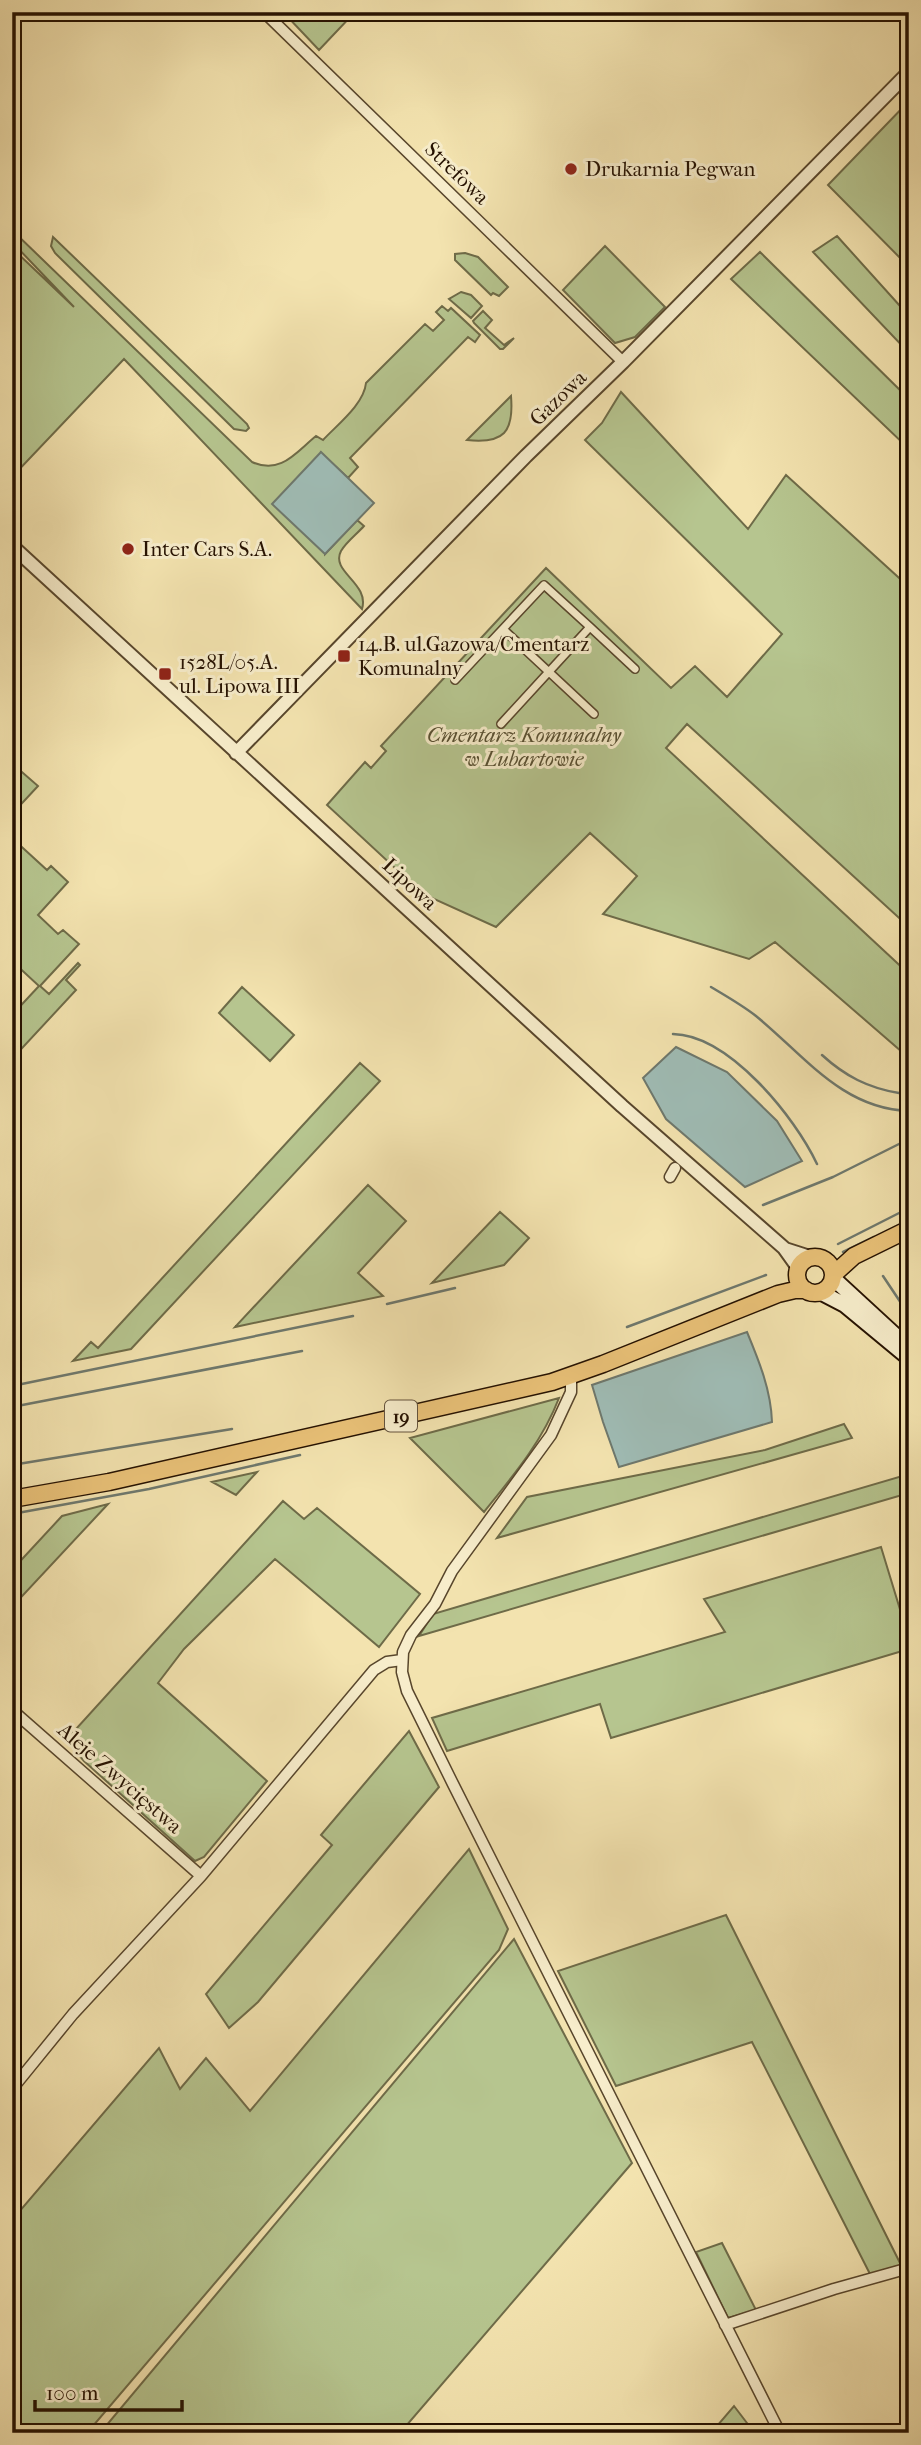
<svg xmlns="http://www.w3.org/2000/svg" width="921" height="2445" font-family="'IM FELL French Canon',serif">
<rect width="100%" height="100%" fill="#f3e3af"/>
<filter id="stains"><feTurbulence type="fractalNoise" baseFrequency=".00286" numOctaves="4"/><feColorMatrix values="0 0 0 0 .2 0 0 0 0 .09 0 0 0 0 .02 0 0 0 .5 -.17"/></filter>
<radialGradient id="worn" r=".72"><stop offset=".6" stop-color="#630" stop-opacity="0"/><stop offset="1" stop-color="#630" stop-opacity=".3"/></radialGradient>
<!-- green -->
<path fill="#b6c58f" stroke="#6e6b48" stroke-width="2" d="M283,12H355L319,50Z
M909,101V267L828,185Z
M12,230L252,462C281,475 296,452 316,436L323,440C338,424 364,404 366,383L425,324L433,331L444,320L436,312L442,306L448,311L451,308L480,335L475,342L468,337L350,458L358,467L348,478L321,453L325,554L357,520L364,526C357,534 346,542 341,551C330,572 370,583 362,609L124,359L12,477V248L74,307L12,242Z
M837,236L909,316V353L813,252Z
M53,237L247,424L249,428L246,431L234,429L55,253L51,246Z
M605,246L665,307L635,337L615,343L563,290Z
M760,252L909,399V449L731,279Z
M465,253L478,257L508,287L499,296L493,293L491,295L455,260V254Z
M461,292L471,295L482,306L471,318L449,299Z
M483,311L492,320L485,328L504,345L514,338L503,349H500L474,323L473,321Z
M621,392L748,529L786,475L909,587V927L687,724L666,748L909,974V1058L775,942L749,959L603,914L637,876L590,833L496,927L423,894L327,805L365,762L371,768L386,751L381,746L546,568L671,688L695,666L727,697L782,634L585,440L602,423Z
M511,396C514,432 504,444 467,440Z
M15,766L38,786L12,814V769Z
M12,838L47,870L51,866L68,882L38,915L58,934L63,930L79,944L40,986L49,994L78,963L80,965L66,980L76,990L12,1059V1015L39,986L12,961Z
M242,987L294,1035L270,1061L219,1013Z
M360,1063L380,1081L131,1349L73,1361L91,1342L98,1348Z
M368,1185L406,1221L358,1273L383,1296L235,1327Z
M500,1212L529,1238L504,1265L432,1283Z
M559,1398C542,1442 513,1476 484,1512L410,1438Z
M844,1424L852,1438L497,1538L527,1497L765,1450Z
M257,1472L236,1495L212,1482Z
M909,1474V1493L419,1636L433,1614Z
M283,1501L304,1519L317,1508L420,1594L379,1647L275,1559L184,1649L158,1683L267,1781L204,1857L195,1861L84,1761L66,1740Z
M108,1504L12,1607V1570L62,1516Z
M881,1547L909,1639V1649L611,1738L600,1704L447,1751L432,1718L725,1632L704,1599Z
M409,1731L439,1787L258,2002L229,2028L206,1994L332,1845L321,1835Z
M469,1849L508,1929L499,1950L87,2433H12V2220L159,2048L180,2089L206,2058L250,2111Z
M726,1915L901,2265L871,2276L752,2042L616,2086L558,1971Z
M514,1939L632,2163L400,2433H100Z
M722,2243L756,2310L728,2318L696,2252Z
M734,2406L750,2427L746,2433H711Z"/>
<!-- water -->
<path fill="#9fbcb5" stroke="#6e786d" stroke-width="2" d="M321,452L374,503L325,554L272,504Z
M676,1047L727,1072L777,1121L802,1161L745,1187L666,1119L643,1078Z
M747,1332C759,1361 771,1390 772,1422L619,1467L603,1422L592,1385Z"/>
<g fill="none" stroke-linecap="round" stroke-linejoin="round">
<!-- stream -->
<path stroke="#6e786d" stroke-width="2.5" d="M711,987C726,996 742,1005 756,1016C804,1055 842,1109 909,1111
M673,1034C729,1035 795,1117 817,1164
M822,1055C845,1076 868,1088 899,1093
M763,1205L833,1177L909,1139
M838,1244L909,1208
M843,1252L874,1237
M883,1276L909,1315
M387,1304L455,1288
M627,1327L766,1275
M12,1386L353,1316
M12,1407L302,1351
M12,1465L232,1429
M12,1514L149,1489L300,1455"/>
<defs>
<path id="pedestrian" d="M590,627L635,669
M503,629L594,714
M455,680L544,585L590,627L501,724"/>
<path id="minor" d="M264,12L623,362
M670,1177L675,1168
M571,1375V1392L551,1435L452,1571L435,1604L411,1635L403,1652L402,1672L407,1691L453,1784L780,2433
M12,1710L201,1876
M12,2089L73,2014L201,1876L374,1670L387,1662L402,1660
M725,2325L834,2289L909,2268"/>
<path id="tertiary" d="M12,546L622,1106L784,1248L799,1269
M236,753L526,456L623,362L909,72
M785,1249L813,1258"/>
<path id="secondary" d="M833,1278L909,1348
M820,1292L845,1305L909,1358"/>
<path id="trunk" d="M797 1275a18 18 0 1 1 36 0a18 18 0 1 1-36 0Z
M833,1275L854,1256L909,1229
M12,1499L109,1482L552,1382L603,1364L778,1294L795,1290H806"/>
</defs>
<!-- pedestrian casing -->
<use href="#pedestrian" stroke="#58462c" stroke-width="10"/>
<!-- minor casing -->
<use href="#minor" stroke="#58462c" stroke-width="13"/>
<!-- tertiary casing -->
<use href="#tertiary" stroke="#58462c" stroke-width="16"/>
<!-- secondary casing -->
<use href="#secondary" stroke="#251100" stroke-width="18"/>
<!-- trunk casing -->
<use href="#trunk" stroke="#251100" stroke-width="19"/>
<!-- pedestrian -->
<use href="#pedestrian" stroke="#f7edcb" stroke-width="7"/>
<!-- minor -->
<use href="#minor" stroke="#f7edcb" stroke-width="10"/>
<!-- tertiary -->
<use href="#tertiary" stroke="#f7edcb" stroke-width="12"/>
<!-- secondary -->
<use href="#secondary" stroke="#f7edcb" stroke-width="14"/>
<!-- trunk -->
<use href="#trunk" stroke="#eac278" stroke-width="16"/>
</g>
<!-- markers -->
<g fill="#8f2418" stroke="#f7edcb" stroke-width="2.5">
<circle cx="571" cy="169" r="7"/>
<circle cx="128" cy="549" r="7"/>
<rect x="337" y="649" width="14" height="14" rx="3.5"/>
<rect x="158" y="667" width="14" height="14" rx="3.5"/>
</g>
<g text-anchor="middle" stroke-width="6" stroke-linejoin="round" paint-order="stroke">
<!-- shield labels -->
<rect fill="#f7edcb" stroke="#64533d" stroke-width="2" x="385" y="1400.5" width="32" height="31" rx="5"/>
<g font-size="19" font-weight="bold" fill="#251100">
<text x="401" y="1423">19</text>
</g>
<!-- poi labels -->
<g font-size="21" fill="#251100" stroke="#f7edcb" text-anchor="start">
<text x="585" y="176">Drukarnia Pegwan</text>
<text x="142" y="556">Inter Cars S.A.</text>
<text x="358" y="651">14.B. ul.Gazowa/Cmentarz<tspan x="358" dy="24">Komunalny</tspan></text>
<text x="179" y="669">1528L/05.A.<tspan x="179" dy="24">ul. Lipowa III</tspan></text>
</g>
<!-- street labels -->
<g font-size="21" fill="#251100" stroke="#f7edcb">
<text transform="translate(457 173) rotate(44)" y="7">Strefowa</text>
<text transform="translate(558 398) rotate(-44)" y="7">Gazowa</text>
<text transform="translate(410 884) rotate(43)" y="7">Lipowa</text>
<text transform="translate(120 1778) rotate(41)" y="7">Aleje Zwycięstwa</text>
</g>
<!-- park labels -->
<g font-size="21" font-style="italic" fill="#585032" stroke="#f7edcb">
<text x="524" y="742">Cmentarz Komunalny<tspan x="524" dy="24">w Lubartowie</tspan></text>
</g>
</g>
<!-- margin -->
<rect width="921" height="2445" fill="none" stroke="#f3e3af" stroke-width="42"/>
<rect x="14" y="14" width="893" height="2417" fill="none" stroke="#251100" stroke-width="3.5"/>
<rect x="21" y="21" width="879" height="2403" fill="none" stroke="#251100" stroke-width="2"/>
<!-- scale -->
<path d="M35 2400v10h147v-10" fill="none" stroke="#251100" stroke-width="3.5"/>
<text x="46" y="2400" font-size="21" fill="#251100" stroke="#f7edcb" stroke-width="5" paint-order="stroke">100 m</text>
<rect width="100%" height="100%" filter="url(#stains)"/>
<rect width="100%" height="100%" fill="url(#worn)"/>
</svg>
